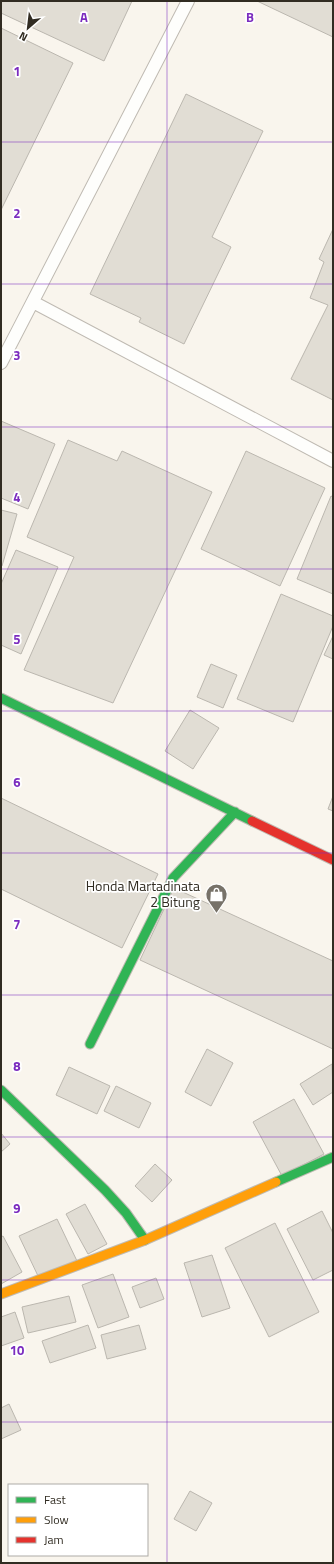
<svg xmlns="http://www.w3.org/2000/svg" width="334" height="1564" font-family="'Titillium Web',sans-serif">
<rect width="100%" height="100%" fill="#f9f5ed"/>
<!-- building -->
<path fill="#e1ddd4" stroke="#bbb7af" d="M1,1H132L104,61L1,13Z
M257,1H333V37Z
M1,28L73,63L1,210Z
M186,94L263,131L212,237L231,247L184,344L139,322L141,318L90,294Z
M333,229V400L291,379L328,305L310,298L324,262L319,259Z
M1,421L55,444L28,509L1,498Z
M68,440L117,461L122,451L212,492L113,703L24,670L74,557L27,537Z
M246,451L325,488L280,586L201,549Z
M331,496L333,497V594L297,579Z
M1,510L17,514L2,566H1Z
M16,550L58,567L21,654L1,645V584Z
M281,594L333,616V626L293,722L237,699Z
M333,636V659L324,655Z
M211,664L237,675L223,708L197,697Z
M190,710L219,728L193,769L165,751Z
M333,796V811L328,809Z
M1,798L158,874L122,948L1,889Z
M174,888L333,961V1049L140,960Z
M207,1049L233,1063L211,1106L185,1092Z
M332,1064L333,1092L313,1105L300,1084Z
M69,1067L110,1086L97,1114L56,1095Z
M116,1086L151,1103L139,1128L104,1111Z
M294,1099L324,1154L282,1176L253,1122Z
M1,1133L10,1144L1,1152Z
M155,1164L172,1180L152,1202L135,1186Z
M85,1204L107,1244L88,1254L66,1214Z
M322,1211L333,1233V1270L313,1280L287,1229Z
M57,1219L77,1261L39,1278L19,1236Z
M275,1223L319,1312L269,1337L225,1248Z
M3,1236L22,1272L1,1284V1237Z
M212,1255L230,1308L202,1317L184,1263Z
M113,1274L129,1317L98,1328L82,1285Z
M156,1278L164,1299L140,1308L132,1287Z
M69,1296L76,1322L28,1333L22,1307Z
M15,1312L24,1338L1,1346V1317Z
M88,1325L96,1348L50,1363L42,1341Z
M139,1325L146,1349L107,1359L101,1335Z
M9,1404L21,1430L1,1439V1408Z
M190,1491L212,1503L196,1531L174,1519Z"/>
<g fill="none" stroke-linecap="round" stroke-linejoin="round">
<defs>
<path id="lane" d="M33,302L333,461
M1,363L188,1"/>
<path id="fast" d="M1,698L252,821
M90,1044L173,878L235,812
M1,1090L105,1190L126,1213L145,1240
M276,1182L333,1157"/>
<path id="slow" d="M1,1294L145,1240L276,1182"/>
<path id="jam" d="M252,821L333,860"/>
</defs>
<!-- lane casing -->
<use href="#lane" stroke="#bfbab2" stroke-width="14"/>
<!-- fast casing -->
<use href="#fast" stroke="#bfbab2" stroke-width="11"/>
<!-- slow casing -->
<use href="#slow" stroke="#bfbab2" stroke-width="11"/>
<!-- jam casing -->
<use href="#jam" stroke="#bfbab2" stroke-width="11"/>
<!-- lane -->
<use href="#lane" stroke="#fefefc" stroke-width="12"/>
<!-- fast -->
<use href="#fast" stroke="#30b455" stroke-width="9"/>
<!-- slow -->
<use href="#slow" stroke="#ff9f0a" stroke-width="9"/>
<!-- jam -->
<use href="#jam" stroke="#e5322d" stroke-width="9"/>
</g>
<!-- grid -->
<path fill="none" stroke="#7b2cbf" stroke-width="1" stroke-opacity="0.55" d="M167,1V1563M1,142H333M1,284H333M1,427H333M1,569H333M1,711H333M1,853H333M1,995H333M1,1137H333M1,1280H333M1,1422H333"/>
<!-- icons -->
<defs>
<symbol id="shop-pin" viewBox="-11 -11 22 30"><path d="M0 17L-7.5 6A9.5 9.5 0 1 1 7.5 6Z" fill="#777269" stroke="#fff"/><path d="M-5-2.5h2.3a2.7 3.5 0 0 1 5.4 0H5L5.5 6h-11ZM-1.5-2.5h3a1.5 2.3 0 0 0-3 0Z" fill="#fff"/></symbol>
</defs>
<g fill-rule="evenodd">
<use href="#shop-pin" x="204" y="882" width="25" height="34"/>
</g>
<g text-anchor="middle" stroke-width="3.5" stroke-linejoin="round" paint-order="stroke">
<!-- poi labels -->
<g font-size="14" fill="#312c22" stroke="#fff" text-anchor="end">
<text x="200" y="891">Honda Martadinata<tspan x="200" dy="16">2 Bitung</tspan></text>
</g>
</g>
<g font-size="13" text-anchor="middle" font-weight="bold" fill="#7b2cbf" stroke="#fff" stroke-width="3.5" stroke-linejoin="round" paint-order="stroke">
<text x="84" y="22">A</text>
<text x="250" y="22">B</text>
<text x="17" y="76">1</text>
<text x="17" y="218">2</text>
<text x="17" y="360">3</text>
<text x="17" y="502">4</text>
<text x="17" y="644">5</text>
<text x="17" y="787">6</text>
<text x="17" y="929">7</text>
<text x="17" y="1071">8</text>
<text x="17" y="1213">9</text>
<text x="17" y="1355">10</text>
</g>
<!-- border -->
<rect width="334" height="1564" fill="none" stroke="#312c22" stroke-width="4"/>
<!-- legend -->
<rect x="8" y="1484" width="140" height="72" fill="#ffffff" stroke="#adaba7"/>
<rect x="16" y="1497" width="20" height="6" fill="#30b455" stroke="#adaba7"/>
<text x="44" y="1504" font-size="12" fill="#312c22">Fast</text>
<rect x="16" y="1517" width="20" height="6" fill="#ff9f0a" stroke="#adaba7"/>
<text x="44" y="1524" font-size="12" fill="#312c22">Slow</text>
<rect x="16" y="1537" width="20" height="6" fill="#e5322d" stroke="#adaba7"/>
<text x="44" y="1544" font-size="12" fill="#312c22">Jam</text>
<!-- north arrow -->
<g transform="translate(28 28) rotate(208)" stroke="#ffffff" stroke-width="3" paint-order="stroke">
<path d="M0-3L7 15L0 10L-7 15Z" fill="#312c22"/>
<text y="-6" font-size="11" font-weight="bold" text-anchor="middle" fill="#312c22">N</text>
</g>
</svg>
